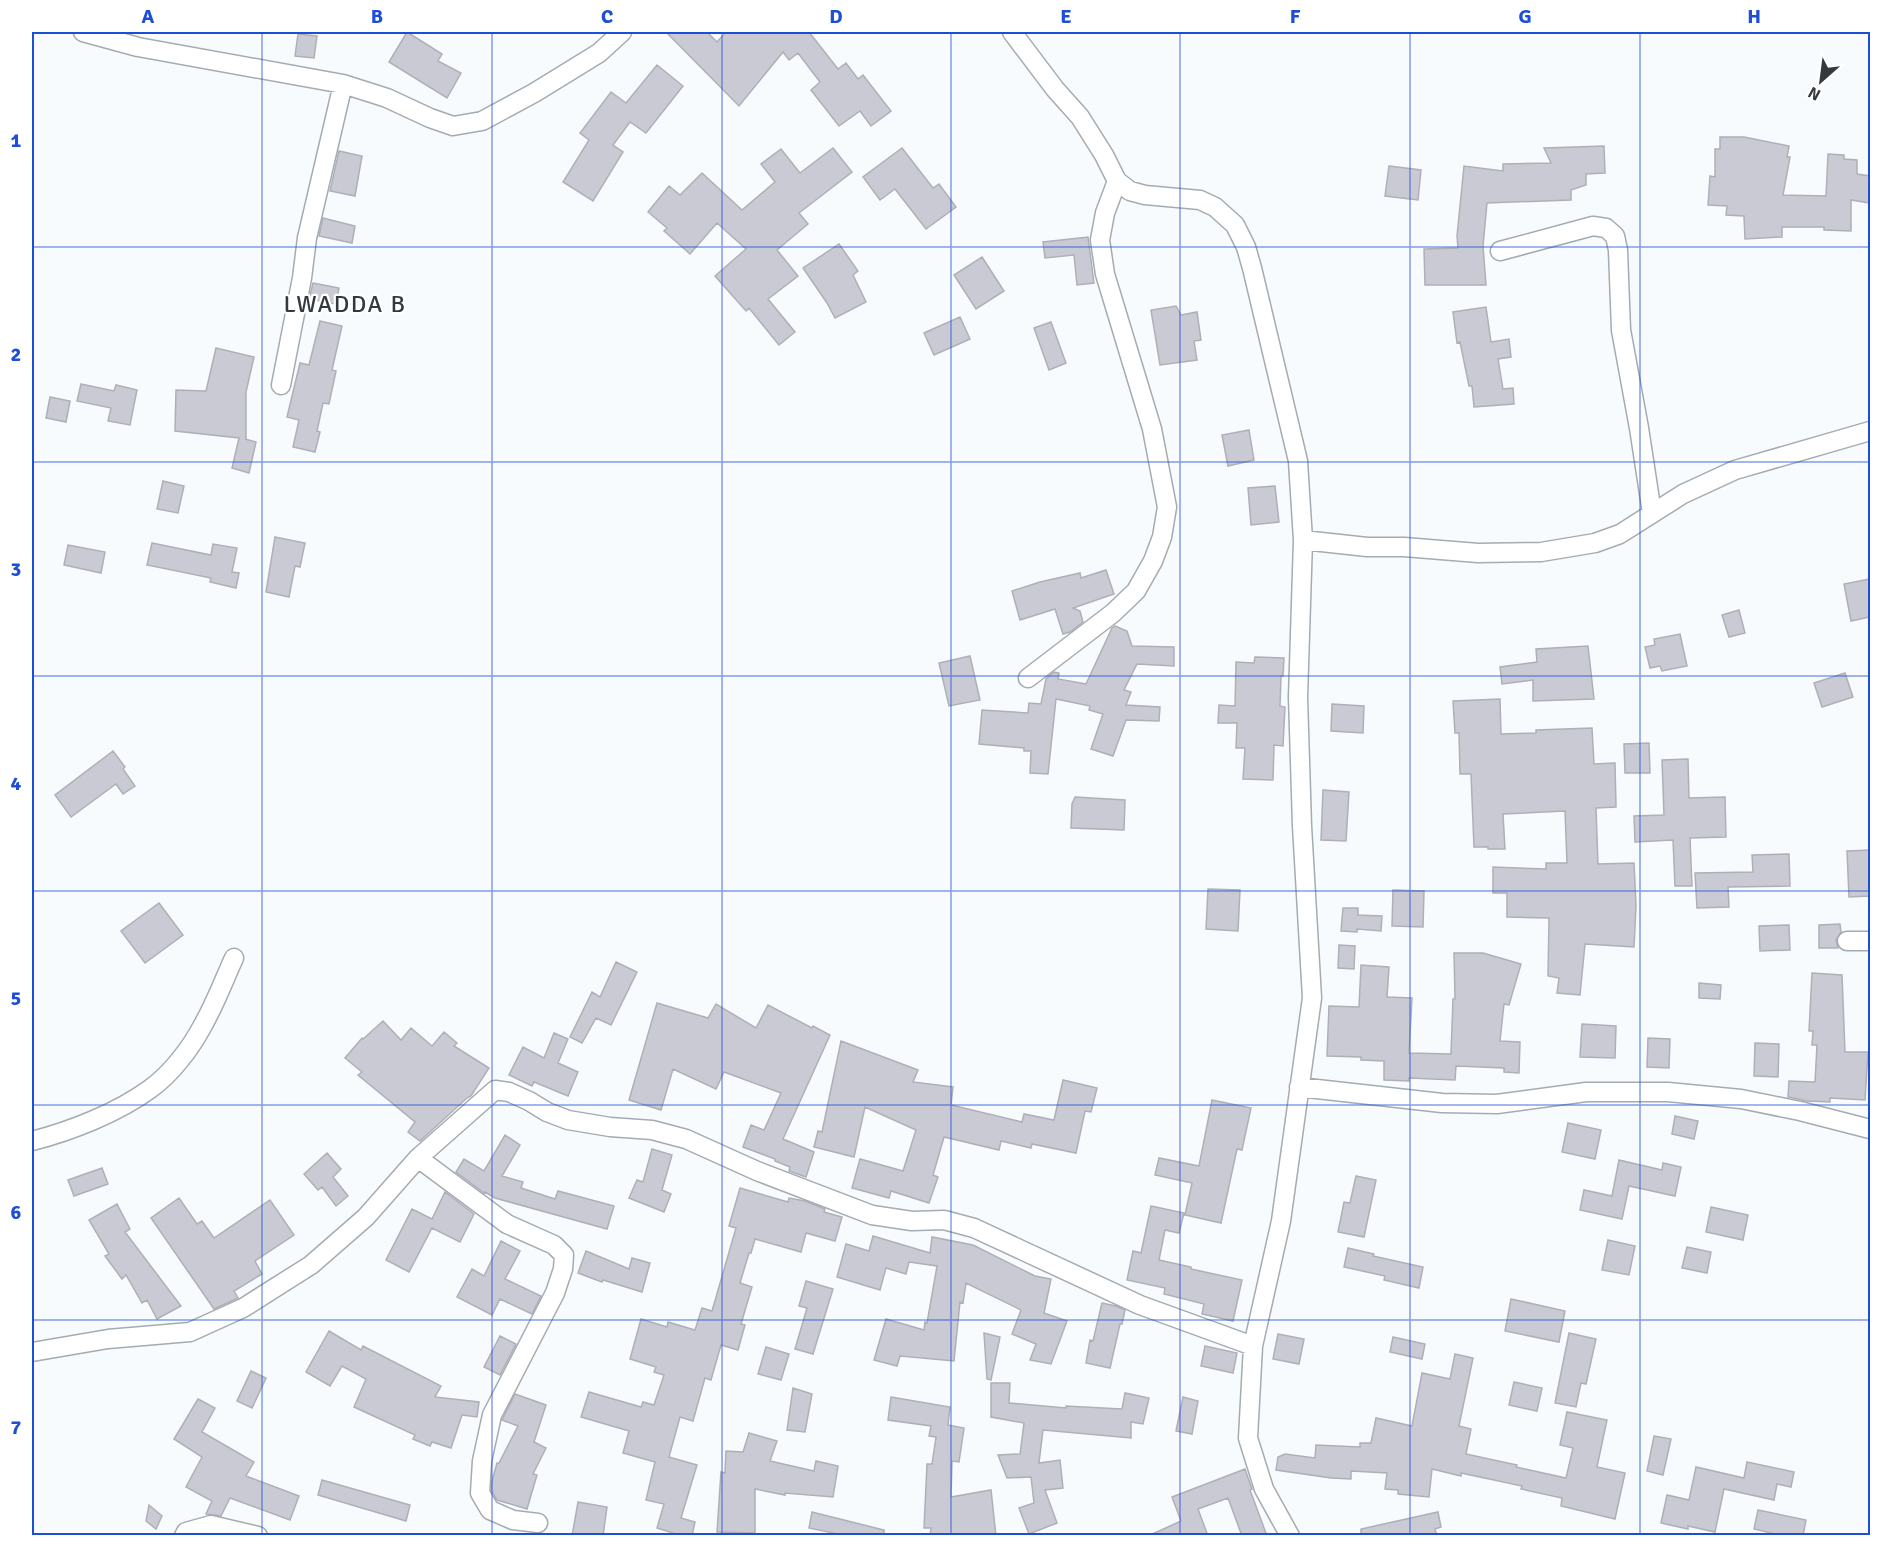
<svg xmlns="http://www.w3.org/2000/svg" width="1902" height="1567" font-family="Signika,sans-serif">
<rect width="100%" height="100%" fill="#f8fbfe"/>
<!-- building -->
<path fill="#cacad4" stroke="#afafb9" stroke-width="1.5" d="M407,32L442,54L438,61L461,73L447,98L389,62Z
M666,32H707L717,42L726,32H809L838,69L846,63L858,79L863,75L891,111L871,126L860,111L839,126L811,90L820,82L798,53L789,60L783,52L739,106Z
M298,34L317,36L314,58L295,56Z
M657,65L683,86L646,133L630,122L613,145L623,152L593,201L563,182L589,140L580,133L611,92L626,103Z
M1720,137H1744L1789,146L1787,157H1790L1783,195L1826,196L1828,154L1844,155V159L1857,160V174L1870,176V203L1851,200V231L1824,230V227H1782V237L1745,239L1744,216L1726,215L1727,206L1708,205L1710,176L1715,177V149H1720Z
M1604,146L1605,173L1586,174V185L1571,190V200L1487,203L1483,246L1486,285H1425L1424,249L1458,248L1457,236L1464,166L1503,171V164L1551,163L1544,148Z
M833,148L852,172L799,213L808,224L777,250L798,276L768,299L795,332L779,345L749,308L746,311L715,276L746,249L717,223L690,254L664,231L667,228L648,212L669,186L680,195L702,173L742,210L775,182L761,164L781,149L800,173Z
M902,148L933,188L939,184L956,207L926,229L895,189L880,200L863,177Z
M339,151L362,156L355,196L330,191Z
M1389,166L1421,170L1418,200L1385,196Z
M323,218L355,226L352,243L319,236Z
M1088,237L1094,283L1077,285L1074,255L1045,258L1043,242Z
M839,244L858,271L853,275L866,302L835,318L827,303L803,268Z
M982,257L1004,291L976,309L954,275Z
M313,283L339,288L336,304L309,299Z
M1176,306L1181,315L1197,312L1201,340L1194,341L1197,360L1160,365L1151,310Z
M1486,307L1491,342L1509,339L1511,357L1498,359L1503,389L1513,388L1514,404L1474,407L1472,386H1469L1460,342L1457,343L1453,312Z
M960,317L970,339L934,355L924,333Z
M320,321L342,326L332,370L336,371L329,404L323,403L317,431L320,432L315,452L293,447L299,420L287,417L300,363L309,365Z
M1051,322L1066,363L1049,370L1034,328Z
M216,348L254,357L246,392V439H245L256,442L249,473L232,468L239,438L175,431L176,390L206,391Z
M81,384L114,391L116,385L137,390L130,425L108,421L111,408L77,401Z
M50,397L70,401L66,422L46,418Z
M1249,430L1254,460L1228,466L1222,435Z
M163,481L184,486L178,513L157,509Z
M1275,486L1279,522L1251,525L1248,488Z
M275,537L305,543L300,567L295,566L289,597L266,592Z
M152,543L211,555L213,544L237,548L232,572L239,573L236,588L210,582L211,578L147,565Z
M68,545L105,552L101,573L64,565Z
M1106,570L1114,594L1073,608L1080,611L1083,622L1070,632L1063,634L1055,609L1020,620L1012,591L1040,582L1080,573L1081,578Z
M1870,579V617L1851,621L1844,584Z
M1739,610L1745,633L1729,637L1722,615Z
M1115,626L1127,631L1132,646L1174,647V666L1137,664L1124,690L1131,692L1126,705L1160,707L1159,721L1126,720L1113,756L1091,749L1103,714L1089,710L1090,706L1056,699L1048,774L1030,773L1031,751H1024V748L979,744L982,710L1028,713L1029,703L1041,704L1046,679L1054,672L1059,673L1058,679L1086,684L1112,628Z
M1680,634L1687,666L1662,671L1660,666L1650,668L1645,647L1655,645L1654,639Z
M1588,646L1594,699L1533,701V680L1502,684L1500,667L1537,662L1536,649Z
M970,656L980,700L949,706L939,663Z
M1255,657L1284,658L1283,676H1281L1280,706L1285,707L1283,746L1274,745L1273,780L1243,779L1245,748H1236L1237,723H1218L1219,705L1235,706L1236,662L1254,663Z
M1845,673L1853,697L1822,707L1814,683Z
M1500,699L1501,734L1536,733V730L1592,728L1594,764L1615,763L1616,807L1596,808L1598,864L1634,863L1636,906L1634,947L1585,944L1580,995L1557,993L1559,978L1548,976L1549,918L1507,917V893H1493V867L1546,869V863H1567L1565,811L1503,814L1505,849H1488V847H1474L1471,774H1460L1459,733H1455L1453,701Z
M1332,704L1364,706L1363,733L1331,731Z
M1649,743L1650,773H1625L1624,744Z
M113,751L125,767L123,769L135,786L123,794L116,784L71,817L55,795Z
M1688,759L1689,798L1725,797L1726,837L1690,838L1692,886H1675L1673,840L1635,842L1634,816L1664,815L1662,760Z
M1323,790L1349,792L1346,841L1321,840Z
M1075,797L1125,800L1124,830L1071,828L1072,804Z
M1870,850V896L1849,897L1847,851Z
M1789,854L1790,886L1728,887L1729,907L1697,908L1695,873L1753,872L1752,855Z
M1208,889L1240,890L1238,931L1206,929Z
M1393,890L1424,891L1423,927L1392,926Z
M159,903L183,935L145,963L121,931Z
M1343,908H1358V915L1382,916L1381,931L1357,929V932L1341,931Z
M1840,924L1841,932L1836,940L1838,948H1819V925Z
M1789,925L1790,950L1760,951L1759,926Z
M1339,945L1355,946L1354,969L1338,968Z
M1454,953H1483L1521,964L1509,1005L1504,1004L1500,1041L1520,1042L1519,1073L1504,1072V1068L1456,1066L1455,1080L1409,1078V1081L1384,1080V1061L1361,1060V1057L1327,1056L1329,1006L1359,1007L1361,965L1389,967L1387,997L1412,998L1409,1053L1451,1054L1453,999H1455Z
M616,962L637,972L611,1025L596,1018L582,1043L570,1037L592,992L600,997Z
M1812,973L1842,975L1845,1052H1868L1865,1100L1830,1098V1102L1807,1101L1788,1097L1789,1081L1815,1082L1817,1045H1812L1813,1031H1809Z
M1699,983L1721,985L1720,999L1699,998Z
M657,1003L708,1018L716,1004L756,1028L768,1005L812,1028L813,1026L830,1035L783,1139L814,1152L806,1177L789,1171L790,1167L775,1161V1159L743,1147L751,1125L764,1130L781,1093L724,1072L716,1089L673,1069L661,1110L629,1100Z
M383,1021L401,1040L411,1028L432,1046L444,1032L457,1043L454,1046L489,1068L471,1096L467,1098L420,1141L408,1132L415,1122L358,1075L362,1072L345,1058L362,1038L363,1039Z
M1582,1024L1616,1026L1615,1058L1580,1057Z
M554,1033L568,1039L558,1063L578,1072L568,1096L534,1082L532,1086L509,1075L523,1047L544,1058Z
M1648,1038L1670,1039L1669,1068L1647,1067Z
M841,1041L918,1070L913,1082L953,1087L951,1105L1022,1122L1024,1114L1054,1120L1063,1080L1097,1088L1091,1112L1085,1111L1076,1153L1032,1144L1031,1148L1001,1141L999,1150L944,1137L933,1175L938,1177L929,1203L891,1191L889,1198L852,1188L860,1159L903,1171L916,1130L865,1107L854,1157L814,1147L818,1131L822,1132Z
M1755,1043L1779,1044L1778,1077L1754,1076Z
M1212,1100L1251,1108L1242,1150L1237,1149L1221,1223L1185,1215L1192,1183L1155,1175L1159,1158L1199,1166Z
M1675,1116L1698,1121L1694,1139L1672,1134Z
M1568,1123L1601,1130L1595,1159L1562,1152Z
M505,1135L520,1145L502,1176L523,1182L521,1188L555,1199L558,1191L614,1206L607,1229L495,1198L485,1192L484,1193L456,1172L464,1159L484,1171Z
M652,1149L672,1155L662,1190L671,1194L664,1212L629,1198L637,1180L643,1182Z
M327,1153L341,1169L333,1177L348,1196L336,1206L322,1187L318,1190L304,1174Z
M1619,1160L1662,1170L1663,1163L1681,1167L1675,1196L1629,1186L1622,1219L1580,1210L1584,1190L1612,1196Z
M102,1168L108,1184L74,1196L68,1180Z
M1356,1176L1376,1180L1364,1237L1338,1232L1344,1202L1350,1203Z
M740,1188L788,1202L789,1198L805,1201L825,1209L824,1212L842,1217L835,1241L806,1233L801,1252L755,1239L751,1253H749L740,1283L752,1287L741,1324L745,1325L738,1350L721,1345L711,1380L705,1378L693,1421L680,1417L669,1457L697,1465L681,1518L695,1522L692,1536H682L657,1528L664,1504L646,1500L655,1462L623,1453L629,1431L581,1417L589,1392L641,1407L643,1402L654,1405L664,1375L654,1372L656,1367L630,1359L641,1319L667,1327L668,1322L695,1330L702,1308L712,1311L736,1228L729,1226Z
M445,1192L474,1214L460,1242L432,1228L409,1272L386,1260L412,1209L432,1219Z
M179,1198L197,1224L202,1221L214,1238L270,1200L294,1235L255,1261L262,1274L234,1291L238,1298L214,1309L151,1218Z
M117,1204L130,1229L125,1232L181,1306L157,1319L147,1300L142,1303L126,1275L122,1279L105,1256L109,1254L89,1220Z
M1151,1206L1184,1213L1179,1233L1165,1230L1159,1260L1191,1267V1269L1242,1280L1233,1321L1202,1314L1204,1304L1164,1294L1165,1288L1127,1280L1133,1251L1141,1253Z
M1711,1207L1748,1215L1743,1240L1706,1232Z
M873,1236L930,1253L932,1237L973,1245L1035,1276L1051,1279L1044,1313L1067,1321L1051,1364L1030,1360L1036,1344L1012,1334L1021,1310L966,1283L963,1303L960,1302L954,1361L900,1356L897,1366L874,1360L886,1319L924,1330L925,1322L927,1323L937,1266L909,1262L906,1274L886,1268L880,1290L837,1277L846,1244L869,1251Z
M1608,1240L1635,1246L1629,1275L1602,1270Z
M501,1241L520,1251L505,1279L541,1296L532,1314L500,1299L492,1315L457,1297L472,1269L484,1276Z
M1687,1247L1711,1252L1707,1273L1682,1268Z
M1348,1248L1374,1254L1373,1256L1423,1267L1419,1288L1384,1280L1385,1276L1344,1267Z
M586,1251L629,1269L632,1258L650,1263L642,1292L603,1280L602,1282L578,1273Z
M806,1281L833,1289L813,1354L795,1349L807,1308L799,1306Z
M1511,1299L1565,1311L1559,1342L1505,1331Z
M1102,1303L1116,1306L1125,1310L1122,1324H1120L1110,1368L1086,1363L1090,1340L1093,1341Z
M329,1331L361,1350L363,1346L441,1386L435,1397L479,1402L477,1417L462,1415L451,1448L432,1442L430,1446L413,1439L415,1435L354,1407L366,1379L342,1366L330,1386L306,1372Z
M984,1333L1000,1337L991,1380L987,1379Z
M1569,1333L1596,1339L1586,1384L1581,1383L1576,1407L1555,1403Z
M1278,1334L1304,1339L1299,1364L1273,1359Z
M500,1336L516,1344L500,1375L484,1367Z
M1393,1337L1425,1344L1422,1359L1390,1352Z
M1205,1346L1237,1353L1233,1373L1201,1366Z
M766,1347L789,1354L781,1380L758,1374Z
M1455,1354L1473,1358L1459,1426L1471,1429L1466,1454L1517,1465L1516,1467L1566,1478L1573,1448L1560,1445L1567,1412L1607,1420L1597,1467L1625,1473L1615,1519L1561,1506L1562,1498L1521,1489L1522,1486L1461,1473V1476L1432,1469L1429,1497L1398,1494V1490L1385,1489L1387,1473L1351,1471V1479L1331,1478L1276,1470L1278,1457L1285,1454L1315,1458L1316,1445L1360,1447V1443H1371L1376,1418L1412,1426L1422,1373L1450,1379Z
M251,1371L266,1378L252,1408L237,1401Z
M1514,1382L1542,1388L1537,1411L1509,1405Z
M991,1383H1010L1009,1403L1066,1408V1406L1122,1409L1125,1393L1149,1398L1143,1424L1131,1422V1438L1043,1430L1039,1463L1060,1460L1063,1488L1045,1490L1057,1523L1029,1534L1019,1508L1034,1503L1031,1477L1007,1478L998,1455L1020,1454L1024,1423L991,1417Z
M793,1388L812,1394L805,1432L787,1430Z
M515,1394L546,1405L534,1442L546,1448L533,1474L537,1475L527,1509L497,1500L491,1490L492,1481L497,1463H499L518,1426L502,1420Z
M891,1397L950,1407L948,1425L964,1428L959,1462L952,1461L951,1497L991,1490L996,1536H930L931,1528H924L927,1464H932L936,1437L929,1436L931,1426L888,1420Z
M1183,1397L1198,1401L1192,1434L1176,1431Z
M198,1399L215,1408L202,1432L254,1462L246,1476L299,1496L290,1520L230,1498L221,1516L206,1514L212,1501L186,1487L202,1457L174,1439Z
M749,1433L777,1441L770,1461L814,1471L816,1461L838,1466L833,1497L785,1493V1495L755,1489V1533L717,1532L721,1472L725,1473L726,1451L743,1452Z
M1654,1436L1671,1439L1663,1475L1647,1471Z
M1747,1462L1794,1472L1791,1487L1777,1484L1774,1500L1724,1489L1715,1532L1688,1526V1529L1661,1523L1667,1495L1689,1500L1696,1467L1744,1478Z
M1245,1469L1252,1489L1250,1490L1267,1536H1242L1228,1498L1198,1509L1208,1536H1148L1181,1521L1172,1497Z
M322,1480L410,1505L406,1521L318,1495Z
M578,1502L607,1507L603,1536H572Z
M149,1505L162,1516L156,1529L146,1521Z
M1758,1510L1806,1520L1803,1536H1783L1754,1529Z
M812,1512L884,1530V1536H847L809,1528Z
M1438,1512L1441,1527L1435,1529L1437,1536H1361V1529Z"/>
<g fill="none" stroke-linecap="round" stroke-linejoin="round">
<defs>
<path id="minor" d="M83,32L138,47L343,84L387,98L430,118L453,126L482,121L534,93L599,53L622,32
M1012,32L1055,89L1080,117L1104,155L1117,181L1130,191L1145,195L1200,200L1215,207L1235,225L1246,247L1252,268L1298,461L1303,540L1298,697L1302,826L1312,998L1281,1221L1253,1346L1248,1438L1264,1489L1290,1536
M1500,251L1593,226L1606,228L1615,236L1618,250L1621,330L1639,428L1652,513
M281,385L302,278L307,238L343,84
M1303,540L1367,547H1404L1478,553L1541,552L1595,543L1620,534L1683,494L1735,470L1870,431
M1028,678L1113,613L1136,591L1153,561L1162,537L1167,507L1152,429L1105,274L1100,240L1105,213L1117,181
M1847,941H1870
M1299,1087L1442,1103L1497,1104L1586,1092H1668L1741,1099L1800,1111L1870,1129
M32,1141C71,1131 117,1113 150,1089C171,1074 191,1048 203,1025C215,1004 224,980 234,958
M418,1158L507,1224L554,1245L564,1255L563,1269L555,1293L492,1415L482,1461L480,1493L490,1510L513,1520L538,1523
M32,1352L108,1339L190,1332L243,1308L311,1265L366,1217L418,1158L495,1090L509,1092L529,1101L547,1112L568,1120L610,1127L652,1130L686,1139L757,1171L872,1215L912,1221L944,1220L974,1228L1140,1305L1253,1346
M184,1536L186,1532L211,1525L258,1536"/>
</defs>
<!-- minor casing -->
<use href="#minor" stroke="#a3acb2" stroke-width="21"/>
<!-- minor -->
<use href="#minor" stroke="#fff" stroke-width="18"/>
</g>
<!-- grid -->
<path fill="none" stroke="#1d4ed8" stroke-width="1.5" stroke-opacity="0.55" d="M262,32V1536M492,32V1536M722,32V1536M951,32V1536M1180,32V1536M1410,32V1536M1640,32V1536M32,247H1870M32,462H1870M32,676H1870M32,891H1870M32,1105H1870M32,1320H1870"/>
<g text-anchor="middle" stroke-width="4.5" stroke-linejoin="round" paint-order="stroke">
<!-- quarter labels -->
<g font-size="24" letter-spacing="1.5" fill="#32393f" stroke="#fff">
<text x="345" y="312">LWADDA B</text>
</g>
</g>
<!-- border -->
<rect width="1902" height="1567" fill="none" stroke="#ffffff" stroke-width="66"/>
<!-- north arrow -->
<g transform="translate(1821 81) rotate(208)" stroke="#ffffff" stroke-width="4.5" paint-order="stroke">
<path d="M0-4.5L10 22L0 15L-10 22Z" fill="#35393c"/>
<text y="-9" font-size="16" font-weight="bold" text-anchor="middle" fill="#35393c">N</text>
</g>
<rect x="33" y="33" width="1836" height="1501" fill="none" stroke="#1d4ed8" stroke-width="2"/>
<g font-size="20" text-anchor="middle" font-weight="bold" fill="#1d4ed8">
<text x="148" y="23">A</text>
<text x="377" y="23">B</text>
<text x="607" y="23">C</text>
<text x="836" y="23">D</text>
<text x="1066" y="23">E</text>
<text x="1295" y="23">F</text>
<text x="1525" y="23">G</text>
<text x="1754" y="23">H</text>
<text x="16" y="147">1</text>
<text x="16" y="361">2</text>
<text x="16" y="576">3</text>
<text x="16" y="790">4</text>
<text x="16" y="1005">5</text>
<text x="16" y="1219">6</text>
<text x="16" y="1434">7</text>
</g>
</svg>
